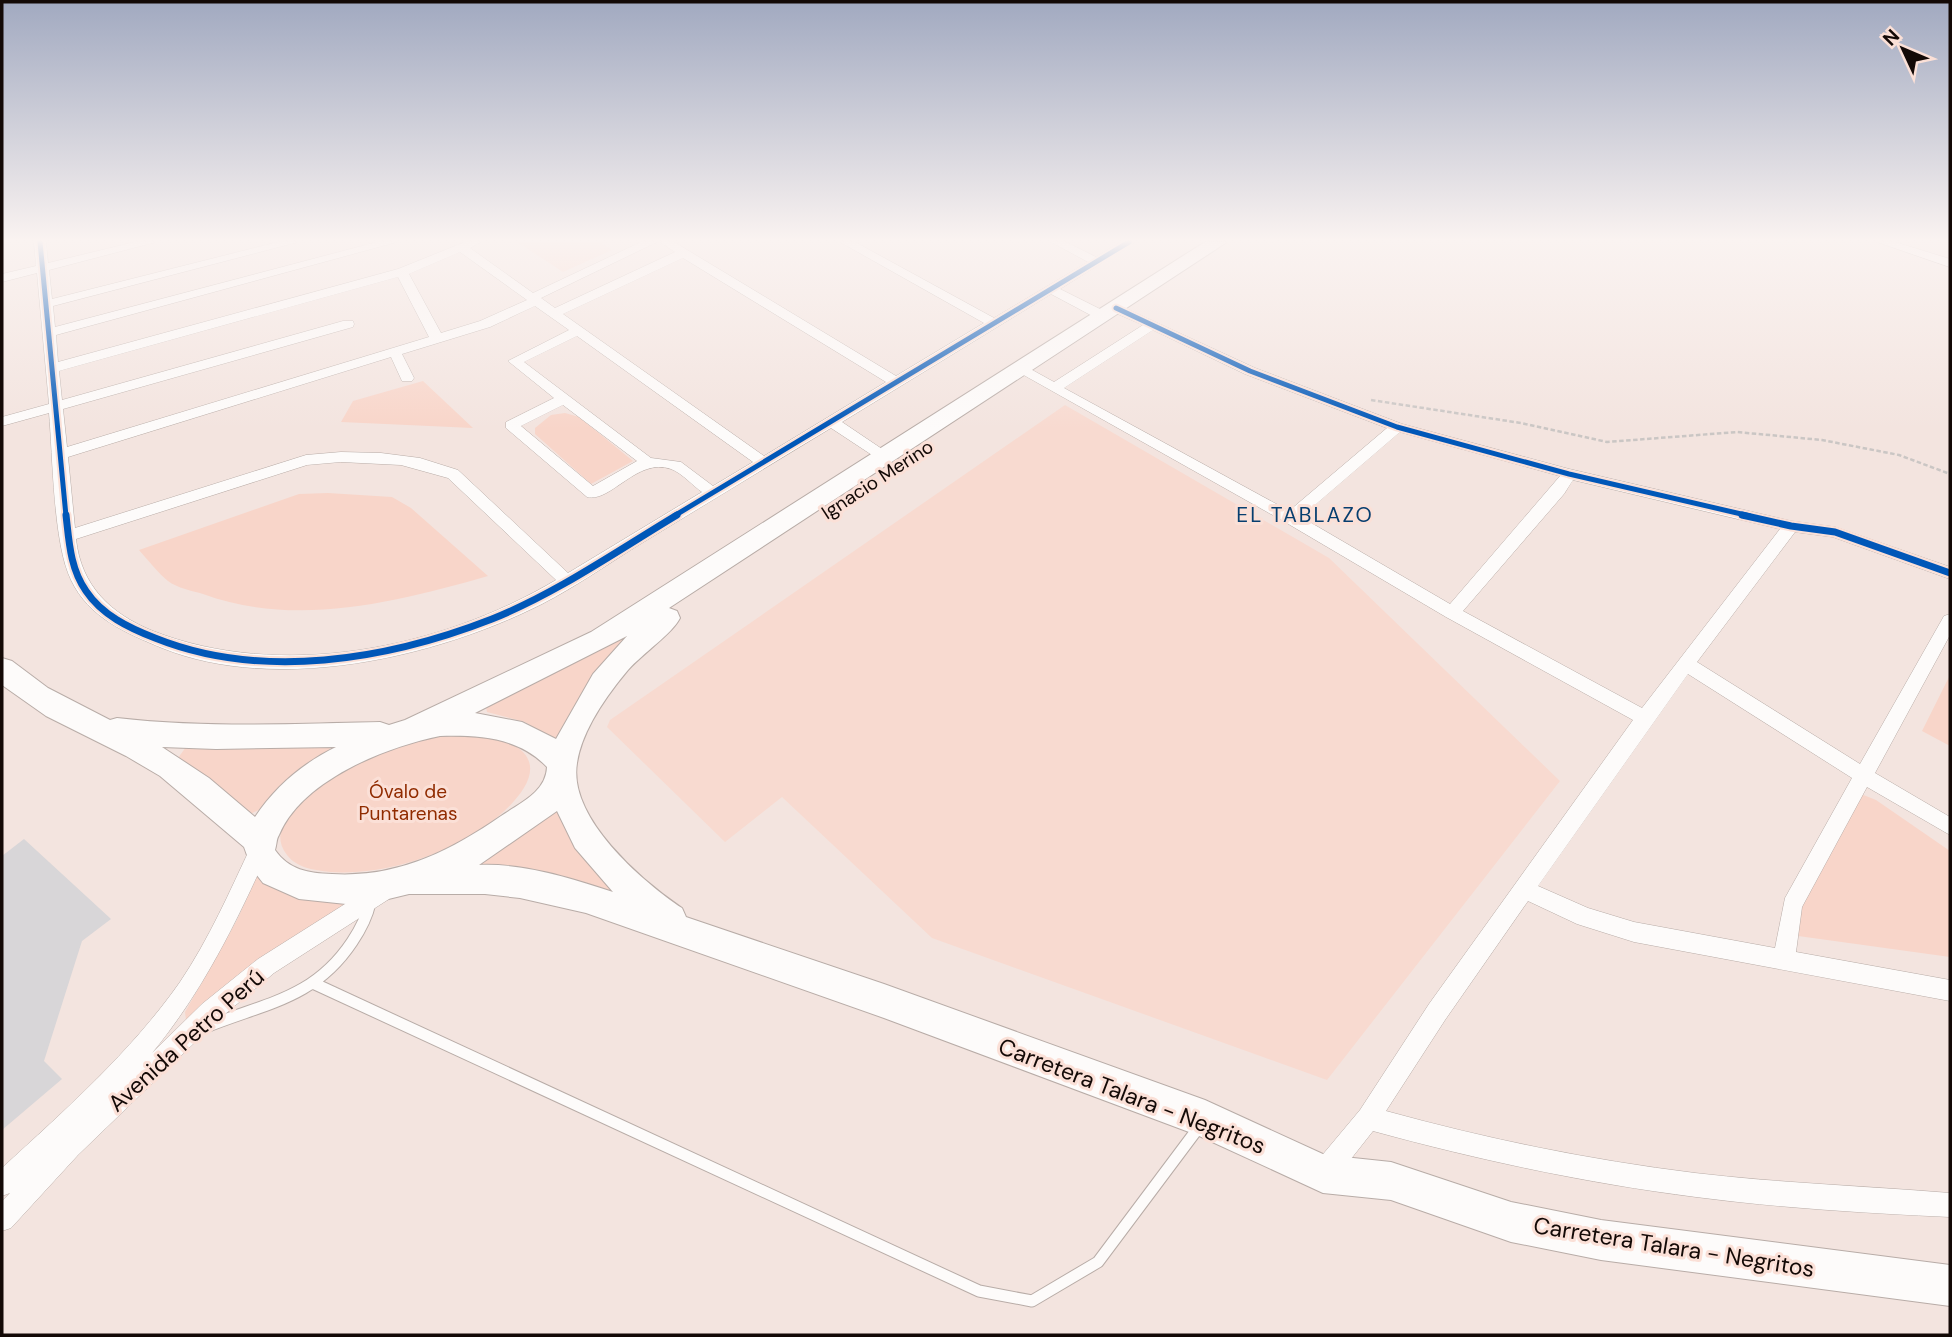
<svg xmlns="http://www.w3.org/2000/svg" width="1952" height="1337" font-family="'DM Sans',sans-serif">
<rect width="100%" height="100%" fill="#f3e4df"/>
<!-- built -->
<path fill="#f8dad0" d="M1065,405L1329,558L1560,781L1327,1080L932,938L782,797L725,842L607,727L610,720Z"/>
<!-- green -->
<path fill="#f8d5c9" d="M517,242H600L612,250L563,272Z
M423,381L473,428L341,422L353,401Z
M565,413L579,417L633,461L591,484L535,434V428L551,415Z
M328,493L392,497L411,508L488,576C397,602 296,628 203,594C193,591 177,588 168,581C158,573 148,560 139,550L299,494Z
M633,633L560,739L554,740L525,722L487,712L486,707Z
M1950,675V746L1922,731Z
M443,735C458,735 476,733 491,736C573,758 507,815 467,838C426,861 376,875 330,872C314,870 297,868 287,855C266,828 299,802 318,786C325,780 333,771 342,766C372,751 410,740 443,735Z
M330,742L331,747L328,752L284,782L263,808L248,815L178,758L186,747Z
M1856,792L1876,800L1950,851V957L1791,935L1790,898Z
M558,807L618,895L478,871L475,860Z
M258,874L358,895L186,1020L185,1012L237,920Z"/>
<!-- building -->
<path fill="#d8d6d8" d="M24,839L111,919L82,941L44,1061L62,1079L2,1130V856Z"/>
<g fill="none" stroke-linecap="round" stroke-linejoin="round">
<defs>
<path id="service" d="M315,984L979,1291L1032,1301L1098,1262L1199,1127
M206,1027C265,1003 314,999 352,942C360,930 367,917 370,903"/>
<path id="minor" d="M34,242H46L48,263L135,242H156L49,270L52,299L278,242H298L53,306L55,327L377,242H397L56,335L58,362L398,269L465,242H481L470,248L533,293L641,242H657L541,298L555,308L675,252L660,242H674L896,376L984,323L840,242H855L994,318L1088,262L1051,242H1066L1096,257L1121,242H1135L1060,289L1108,313V319H1098L1051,294L842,422L888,453L890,456L888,459H878L831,428C766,467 702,507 637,546C605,566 575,587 542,604C435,658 276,694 162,648C126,633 89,618 71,580C53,543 53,457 49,413L2,426V417L49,404L37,273L2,282V274L36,266ZM460,252L527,300L480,321L441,333L409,274ZM683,258L886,382L764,456L563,314ZM398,277L429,337L67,447L63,409L353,327L354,324L353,321H343L62,400L59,371ZM535,306L569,330L508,361L554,398L506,422V428L587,497C611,503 637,457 671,469C682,473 693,486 702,492L568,573L458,470L420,458L381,453L341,452L306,455L75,528L68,457L391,357L402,381H412L414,378L402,354L490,327ZM577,336L753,462L713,486L681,462L651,458L524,362ZM563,405L637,461L593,486L521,426ZM341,462L401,465L448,478L556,580C440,649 281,681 153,631C111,614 81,586 76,539L307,465Z
M1877,242H1895L1950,259V267Z
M1116,304L1255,368L1402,424L1569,469L1791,521L1835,527L1950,567V579L1833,537L1795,532L1697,662L1860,764L1944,616L1950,614V635L1875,773L1950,817V835L1867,787L1802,907L1796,952L1950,980V1001L1634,942L1577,924L1528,901L1445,1020L1386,1111C1487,1139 1590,1160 1695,1173C1779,1183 1865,1186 1950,1193V1217C1866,1213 1780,1208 1696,1197C1586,1183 1479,1160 1373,1131L1332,1183L1323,1186L1314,1183L1311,1174L1314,1165L1360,1110L1429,1004L1633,720L1446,617L1285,522L1013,369L1015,366H1025L1054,382L1143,325L1111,311L1110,308ZM1153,330L1245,374L1387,428L1289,511L1064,388ZM1400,432L1560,476L1450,604L1301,517ZM1573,480L1780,529L1642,708L1463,611L1564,494ZM1688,674L1852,778L1785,898L1775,948L1634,922L1588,908L1538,886Z
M259,841L266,844L269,850C236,923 203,991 152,1053L202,1004L258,959L375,885L382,883L389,885L392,892L389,899L274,973L218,1020L78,1155L11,1228L2,1231V1201L10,1193L2,1196V1168C65,1110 131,1052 180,982C209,939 230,891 252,844Z"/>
<path id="primary" d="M1205,242H1227L669,608L677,611L680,618C672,634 642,654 628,670C607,695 582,730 577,763C568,818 642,881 682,908L686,917L884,984L1205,1100L1325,1155L1391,1162L1511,1202L1601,1220L1950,1265V1306L1601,1260L1511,1242L1391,1200L1323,1193L1197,1135L884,1018L586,913L520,898L485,894H409L372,903L346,904L299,899L263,883L252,869L244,847L160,776L126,756L46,716L2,685V658L12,661L48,688L110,720L117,718C205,728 292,724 380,722L389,725L405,720L591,632ZM627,636L593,674L556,739L522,722L475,713ZM440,736C479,735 518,737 547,767C546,792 520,803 501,816C449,852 396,878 332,874C308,873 289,870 275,850C277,844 276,840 279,835C302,780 386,747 440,736ZM162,747L216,749L336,747C303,763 275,787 255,817L209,778ZM557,811L575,848L613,892C571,878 523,863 479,865Z"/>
</defs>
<!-- service casing -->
<use href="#service" stroke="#b8aca7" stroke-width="13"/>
<!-- minor casing -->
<use href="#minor" stroke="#b8aca7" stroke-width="1"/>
<!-- primary casing -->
<use href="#primary" stroke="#b8aca7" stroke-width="2"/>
<!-- path -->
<path stroke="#cac6c4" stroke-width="2.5" stroke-dasharray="4.5 2.5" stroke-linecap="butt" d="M1371,400L1521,423L1607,442L1737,432L1822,440L1899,455L1950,474"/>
<!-- service -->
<use href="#service" stroke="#fdfbfa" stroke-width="11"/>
<!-- minor -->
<use href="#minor" fill="#fdfbfa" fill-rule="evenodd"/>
<!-- primary -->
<use href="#primary" fill="#fdfbfa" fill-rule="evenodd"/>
<defs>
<path id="cycleway-far1" d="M40,242L66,516
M1116,308L1250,371L1397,427L1569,474L1750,516
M674,516L1129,242"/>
<path id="cycleway" d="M66,515C69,541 70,568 86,591C102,615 129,628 155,638C262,681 387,660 492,619C557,593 617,551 677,515
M1742,515L1791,526L1835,532L1950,573"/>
</defs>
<!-- cycleway-far1 casing -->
<use href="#cycleway-far1" stroke="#fbe0d7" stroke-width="9"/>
<!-- cycleway casing -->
<use href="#cycleway" stroke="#fbe0d7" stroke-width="11"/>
<!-- cycleway-far1 -->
<use href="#cycleway-far1" stroke="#0057b8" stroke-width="5"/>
<!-- cycleway -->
<use href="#cycleway" stroke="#0057b8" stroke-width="7"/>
</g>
<!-- sky -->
<linearGradient id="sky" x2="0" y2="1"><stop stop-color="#a1a9c0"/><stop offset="0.56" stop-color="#faf3f1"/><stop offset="1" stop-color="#faf3f1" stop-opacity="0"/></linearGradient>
<rect width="1952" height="429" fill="url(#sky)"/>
<g text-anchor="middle" stroke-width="6" stroke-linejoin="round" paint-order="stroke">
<!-- street labels -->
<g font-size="19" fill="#130906" stroke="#fbe0d7">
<text transform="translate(877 479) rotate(-33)" y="7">Ignacio Merino</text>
</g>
<!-- park labels -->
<g font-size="19" fill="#902b00" stroke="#fbe0d7">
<text x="408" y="798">Óvalo de<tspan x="408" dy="22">Puntarenas</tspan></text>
</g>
<!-- neighbourhood labels -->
<g font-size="21" letter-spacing="2" fill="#063e6f" stroke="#fbe0d7">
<text x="1305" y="522">EL TABLAZO</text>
</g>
<!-- near-street labels -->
<g font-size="23" fill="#130906" stroke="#fbe0d7">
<text transform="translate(186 1040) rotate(-42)" y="8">Avenida Petro Perú</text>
<text transform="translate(1132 1096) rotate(21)" y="8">Carretera Talara - Negritos</text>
<text transform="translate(1674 1247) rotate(9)" y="8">Carretera Talara - Negritos</text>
</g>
</g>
<!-- border -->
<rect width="1952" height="1337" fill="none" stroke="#130906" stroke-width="7"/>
<!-- north arrow -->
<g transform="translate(1903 49) rotate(314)" stroke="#fbe0d7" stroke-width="5" paint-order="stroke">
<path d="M0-5L12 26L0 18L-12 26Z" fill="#130906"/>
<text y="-10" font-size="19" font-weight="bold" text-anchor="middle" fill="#130906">N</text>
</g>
</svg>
